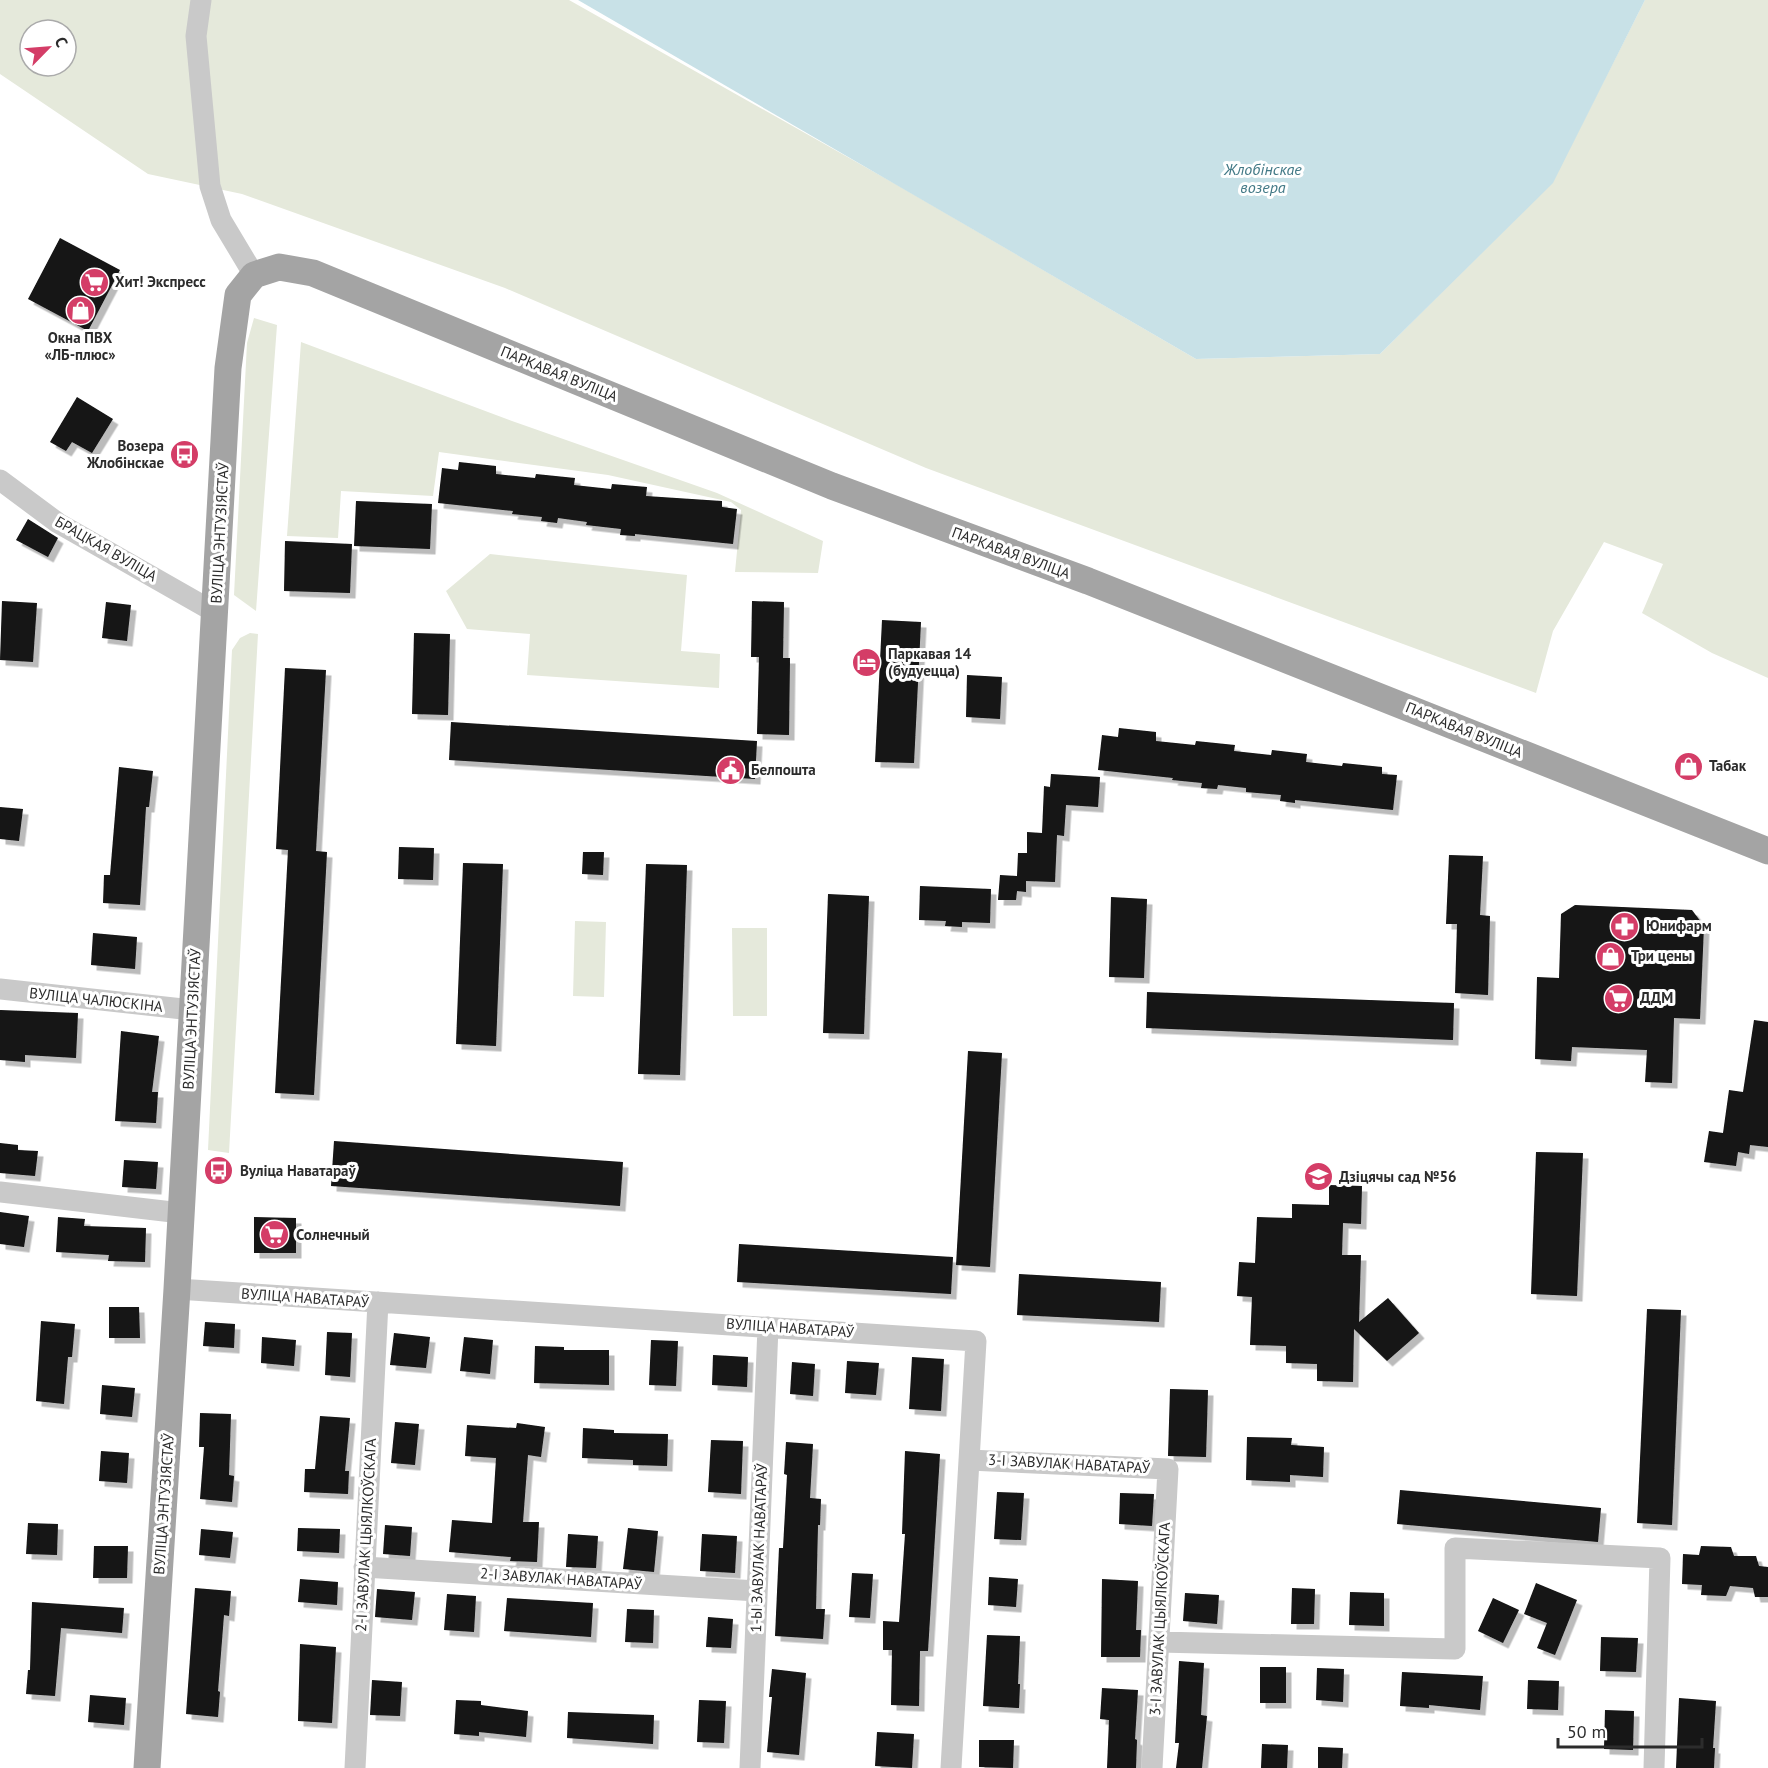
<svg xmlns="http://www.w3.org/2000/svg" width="1768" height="1768" font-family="'PT Sans',sans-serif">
<defs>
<filter id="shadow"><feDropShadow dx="5.5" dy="5.5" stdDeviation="0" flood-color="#0004"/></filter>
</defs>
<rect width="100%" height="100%" fill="#fff"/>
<!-- green -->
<path fill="#e5e9db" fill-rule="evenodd" d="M0,0H569L899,186L1196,359L1380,354L1552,183L1645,0H1768V678L1712,653L1642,613L1663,564L1604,542L1553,631L1536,693L926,468L505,288L242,194L148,174L0,74ZM30,30H66V66H30Z
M254,318L277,325L256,611L234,595L247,343Z
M301,342L512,421L717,493L823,541L818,573L735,572L741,510L731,502L608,475L439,452L433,496L341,491L338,538L287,536Z
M490,554L687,575L681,651L720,654L719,688L527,675L530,634L467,629L446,591Z
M250,633L258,634L229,1153L208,1150L232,650L240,638Z
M575,921L606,922L604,997L573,996Z
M732,928H767V1016H733Z"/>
<!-- water -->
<path fill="#c8e1e7" d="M578,0H1645L1553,183L1380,354L1196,359Z"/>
<!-- building -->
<path fill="#131313" filter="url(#shadow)" d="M60,238L120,270L88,331L28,299Z
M77,397L113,419L92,453L72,442L66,451L50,442Z
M459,462L496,466V474L535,478L536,474L575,478L574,485L611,489L612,484L647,487L646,496L722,501V507L737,509L733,544L635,534V536L620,535L621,529L586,525L587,522L558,518L557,523L541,521L542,517L512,514L513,511L438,503L442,468L458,470Z
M356,501L432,504L430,549L354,546Z
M28,519L58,538L48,557L16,540Z
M285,541L352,544L350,593L284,591Z
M2,601L37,603L33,662L0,660Z
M752,601L784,602L783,658H790L789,735L757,734L759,657H751Z
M106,602L131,605L127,641L102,638Z
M882,620L921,622L914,763L875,762Z
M414,633L450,634L448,715L412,714Z
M285,668L326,670L316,851L327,852L314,1095L275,1093L288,850L276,849Z
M967,675L1002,677L1000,719L966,717Z
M451,722L757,741L755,779L449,760Z
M1119,728L1156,732V741L1195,745L1196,741L1235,745L1234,751L1271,755L1272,750L1307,754L1306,762L1342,766L1343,763L1382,767V774L1397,775L1393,810L1295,800V803L1280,801L1281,795L1246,792V788L1218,785L1217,789L1201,788L1202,783L1172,780L1173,778L1098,770L1102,735L1118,737Z
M119,767L153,771L149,807H146L140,905L103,903L104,875H110Z
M1051,774L1100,777L1098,807L1066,805L1064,836L1057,835L1055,882L1026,881V892L1017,891L1016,900H998L1000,875L1017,876L1018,853H1027V832L1042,833L1044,786L1050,787Z
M0,807L23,809L19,841L0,839Z
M399,847L434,848L433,880L398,879Z
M583,852H604L603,875L582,874Z
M1449,855L1483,856L1480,915L1490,916L1488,995L1455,993L1457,924H1446Z
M463,863L503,864L496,1046L456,1044Z
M646,864L687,865L680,1075L638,1074Z
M920,886L991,889L990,923L962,922V927L945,926L946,921L919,920Z
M828,894L869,896L864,1034L823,1033Z
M1111,897L1147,899L1144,978L1109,977Z
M1575,905L1692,910L1704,926L1700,1019L1674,1018L1672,1083L1645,1082L1647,1050L1572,1047L1571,1061L1535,1059L1537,977L1559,978L1561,914Z
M93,933L137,937L135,969L91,965Z
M1147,992L1454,1003L1453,1040L1146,1028Z
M0,1010L78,1013L76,1058L25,1055V1062L0,1060Z
M1754,1020L1768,1022V1147L1750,1145L1749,1154L1738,1152L1736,1166L1704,1162L1709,1131L1723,1133L1729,1090L1743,1092Z
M121,1031L159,1036L152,1092H158L156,1123L115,1121Z
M968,1051L1002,1053L990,1267L956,1265Z
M334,1141L623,1162L620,1206L331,1186Z
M0,1143L18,1145V1150L38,1151L35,1176L0,1173Z
M1536,1152L1583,1153L1577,1296L1531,1294Z
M124,1160L158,1162L156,1189L122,1187Z
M1329,1185L1362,1186L1361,1224L1343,1223L1342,1255H1361L1359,1322L1388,1298L1419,1333L1387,1361L1354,1329L1353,1382L1317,1381V1364L1286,1363V1346L1250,1345L1252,1297L1237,1296L1239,1262L1255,1263L1257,1217L1292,1218V1204L1329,1205Z
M0,1212L29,1216L24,1247L0,1244Z
M58,1217L85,1219L84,1226L146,1228L145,1262L108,1261L109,1255L56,1252Z
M254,1217L296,1218V1253H254Z
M739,1244L953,1257L951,1294L737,1282Z
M1019,1274L1161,1282L1159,1322L1017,1315Z
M109,1307H139L140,1338H109Z
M1647,1309L1681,1310L1672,1525L1637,1523Z
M41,1321L75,1324L72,1357H68L64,1404L36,1401Z
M205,1322L235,1324L234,1348L203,1346Z
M327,1332L352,1333L350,1377L325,1375Z
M394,1333L430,1337L426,1368L390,1365Z
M262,1337L296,1340L294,1366L261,1363Z
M464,1337L493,1340L490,1374L460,1371Z
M651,1340L678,1341L676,1386L649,1385Z
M535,1346L564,1347V1350H609V1385L534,1383Z
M713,1355L748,1357L747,1387L712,1385Z
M912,1357L944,1359L941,1411L909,1409Z
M847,1361L879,1363L876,1395L845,1393Z
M792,1362L815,1364L813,1396L790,1394Z
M102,1385L135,1388L132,1417L100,1414Z
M1170,1389L1208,1390L1206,1457L1168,1456Z
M200,1413L231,1414L229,1475L234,1476L232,1502L200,1499L204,1447H199Z
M320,1416L350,1418L345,1471H349L348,1494L304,1492L305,1469H315Z
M395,1422L419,1424L415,1465L391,1463Z
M517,1423L545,1427L541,1457L528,1455L523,1522H539L537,1562L510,1561L511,1557L449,1552L452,1520L492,1523L496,1458L465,1456L467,1425L516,1428Z
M583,1428L614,1430V1433L668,1434L667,1466L633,1465V1460L582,1458Z
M1247,1437L1292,1438L1291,1445L1324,1447L1323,1477L1290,1475V1482L1246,1480Z
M711,1440L743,1441L741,1494L708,1492Z
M786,1442L813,1444L810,1498L821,1499L820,1525H818L816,1609H825L823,1639L775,1636L779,1548H783L787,1475L784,1474Z
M101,1451L129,1453L127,1483L99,1481Z
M905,1451L940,1454L928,1651H920L919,1706L891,1705L892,1650H883V1621L899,1622L905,1534H902Z
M1400,1490L1601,1508L1598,1542L1397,1524Z
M997,1492L1024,1493L1021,1540L994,1539Z
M1120,1493L1154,1494L1152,1526L1119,1524Z
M28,1523L58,1524L57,1555L26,1554Z
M385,1525L412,1527L410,1556L383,1554Z
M298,1528L340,1529L339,1553L297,1551Z
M628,1528L658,1531L654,1572L623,1569Z
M201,1529L233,1532L230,1558L199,1555Z
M568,1534L598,1536L596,1568L566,1567Z
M702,1534L737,1536L735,1573L700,1571Z
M94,1546H128L127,1578H93Z
M1701,1546L1731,1547L1734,1556H1756L1759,1566L1768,1567V1597H1755L1753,1588L1730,1586L1726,1596L1701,1595L1702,1585L1682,1584L1683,1554L1699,1555Z
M852,1573L873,1574L870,1618L849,1617Z
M989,1577L1018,1579L1016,1607L988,1605Z
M300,1579L338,1582L337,1605L298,1602Z
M1102,1579L1138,1581L1136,1630H1141L1140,1657H1101Z
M1536,1583L1577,1600L1555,1655L1537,1648L1547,1623L1524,1614Z
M195,1588L231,1591L229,1616L224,1615L218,1691L220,1692L218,1717L186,1714Z
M1292,1588L1315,1589L1314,1624H1291Z
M377,1589L415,1592L412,1620L375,1617Z
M1350,1592L1384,1593V1626L1349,1625Z
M1185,1593L1219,1595L1217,1624L1183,1621Z
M447,1594L476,1596L474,1632L444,1630Z
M507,1598L593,1603L591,1637L504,1631Z
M1493,1598L1519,1610L1503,1643L1478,1631Z
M32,1602L124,1608L122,1633L61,1628L55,1696L26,1694L28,1670H30Z
M627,1609L654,1610L653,1643L625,1642Z
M708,1617L733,1619L731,1648L706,1647Z
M987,1635L1020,1636L1018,1684H1020L1019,1708L983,1706Z
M1601,1637L1638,1638L1636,1672L1600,1671Z
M300,1644L336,1647L332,1723L298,1721Z
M1179,1661L1204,1663L1201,1715L1207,1716L1202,1768H1176L1179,1743H1175Z
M1260,1667H1286V1703H1260Z
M1317,1668L1344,1669L1343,1702L1316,1700Z
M772,1669L806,1673L799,1755L767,1752L772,1697H769Z
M1402,1672L1483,1676L1480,1710L1429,1705V1708L1400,1706Z
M372,1680L402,1682L400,1716L370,1715Z
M1528,1680L1559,1681L1558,1710L1527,1709Z
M1102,1688L1138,1690L1135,1739L1137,1740L1136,1768H1107L1109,1720L1100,1719Z
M90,1695L126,1698L124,1725L88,1722Z
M1679,1698L1716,1701L1713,1748H1715L1714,1768H1676Z
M456,1700L481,1701V1705L528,1711L526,1737L479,1732V1736L454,1734Z
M699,1700L726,1701L724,1743L697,1742Z
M1605,1710L1634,1711L1633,1750L1604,1749Z
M568,1712L654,1715L653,1744L567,1738Z
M877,1732L914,1734L912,1768L875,1766Z
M979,1740H1014L1013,1768L979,1767Z
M1262,1744L1288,1745L1287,1768H1261Z
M1318,1747L1343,1748L1342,1768H1318Z"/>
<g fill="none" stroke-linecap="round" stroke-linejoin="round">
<!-- minor -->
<path stroke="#c9c9c9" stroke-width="21" d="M201,0L196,36L210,186L221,220L254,275
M0,480L58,523L216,613
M0,989L192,1010
M0,1192L181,1213
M177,1289L976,1341L951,1768
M969,1460L1168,1469L1152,1768
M364,1567L757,1591
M1159,1642L1455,1649V1548L1660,1558L1654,1768
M355,1768L378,1302
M750,1768L768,1327"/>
<!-- major -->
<path stroke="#a4a4a4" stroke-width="27" d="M147,1768L177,1289L228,368L238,295L254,275L279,267L313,273L832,486L1088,581L1768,851"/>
</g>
<!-- icons -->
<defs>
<symbol id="supermarket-disc" viewBox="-11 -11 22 22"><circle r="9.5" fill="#d43d67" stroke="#fff"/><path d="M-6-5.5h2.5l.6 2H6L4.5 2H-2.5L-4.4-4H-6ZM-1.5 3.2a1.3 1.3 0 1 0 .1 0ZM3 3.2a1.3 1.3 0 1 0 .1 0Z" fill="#fff"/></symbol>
<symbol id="shop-disc" viewBox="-11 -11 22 22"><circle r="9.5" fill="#d43d67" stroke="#fff"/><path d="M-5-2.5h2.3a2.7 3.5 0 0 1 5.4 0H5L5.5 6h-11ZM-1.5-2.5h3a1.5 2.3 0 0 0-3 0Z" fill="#fff"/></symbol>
<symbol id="bus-disc" viewBox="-11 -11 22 22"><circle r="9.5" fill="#d43d67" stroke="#fff"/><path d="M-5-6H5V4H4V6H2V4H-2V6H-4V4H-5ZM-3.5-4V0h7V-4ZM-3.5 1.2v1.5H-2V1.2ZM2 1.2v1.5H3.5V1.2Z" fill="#fff"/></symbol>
<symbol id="hotel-disc" viewBox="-11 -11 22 22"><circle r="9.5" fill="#d43d67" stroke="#fff"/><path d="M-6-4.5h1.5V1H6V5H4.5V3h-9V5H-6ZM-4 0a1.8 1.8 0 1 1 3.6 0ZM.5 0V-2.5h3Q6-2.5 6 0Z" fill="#fff"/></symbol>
<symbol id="civic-disc" viewBox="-11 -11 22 22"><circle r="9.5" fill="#d43d67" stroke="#fff"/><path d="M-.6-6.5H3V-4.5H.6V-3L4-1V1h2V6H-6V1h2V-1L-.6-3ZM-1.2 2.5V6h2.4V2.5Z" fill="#fff"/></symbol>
<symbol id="pharmacy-disc" viewBox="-11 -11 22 22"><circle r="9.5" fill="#d43d67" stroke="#fff"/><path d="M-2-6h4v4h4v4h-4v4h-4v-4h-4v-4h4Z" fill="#fff"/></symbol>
<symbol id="school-disc" viewBox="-11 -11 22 22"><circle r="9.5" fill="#d43d67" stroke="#fff"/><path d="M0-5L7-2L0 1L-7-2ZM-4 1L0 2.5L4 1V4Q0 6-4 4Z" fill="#fff"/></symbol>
</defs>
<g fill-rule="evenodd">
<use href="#supermarket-disc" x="78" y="266" width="33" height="33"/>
<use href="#shop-disc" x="64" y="294" width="33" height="33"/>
<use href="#bus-disc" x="168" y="438" width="33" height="33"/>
<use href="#hotel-disc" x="850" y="646" width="33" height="33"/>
<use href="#shop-disc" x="1672" y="750" width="33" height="33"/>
<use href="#civic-disc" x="714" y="754" width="33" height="33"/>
<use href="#pharmacy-disc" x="1608" y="910" width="33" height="33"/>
<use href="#shop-disc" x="1594" y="940" width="33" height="33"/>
<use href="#supermarket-disc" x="1602" y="982" width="33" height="33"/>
<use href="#bus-disc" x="202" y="1154" width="33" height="33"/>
<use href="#school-disc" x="1302" y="1160" width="33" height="33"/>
<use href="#supermarket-disc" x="258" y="1218" width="33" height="33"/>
</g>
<g text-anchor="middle" stroke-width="6" stroke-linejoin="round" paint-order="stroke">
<!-- poi labels -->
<g font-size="15" font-weight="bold" fill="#2c2c2c" stroke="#fff" text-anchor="start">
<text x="115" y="287">Хит! Экспресс</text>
<text x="80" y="343" text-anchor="middle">Окна ПВХ<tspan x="80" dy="17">«ЛБ-плюс»</tspan></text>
<text x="164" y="451" text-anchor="end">Возера<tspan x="164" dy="17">Жлобінскае</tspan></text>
<text x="888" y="659">Паркавая 14<tspan x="888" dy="17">(будуецца)</tspan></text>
<text x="1709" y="771">Табак</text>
<text x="751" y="775">Белпошта</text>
<text x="1646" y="931">Юнифарм</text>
<text x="1631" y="961">Три цены</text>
<text x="1640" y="1003">ДДМ</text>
<text x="240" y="1176">Вуліца Наватараў</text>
<text x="1339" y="1182">Дзіцячы сад №56</text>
<text x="296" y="1240">Солнечный</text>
</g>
<!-- street labels -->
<g font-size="15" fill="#2c2c2c" stroke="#fff">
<text transform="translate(559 374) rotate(22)" y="5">ПАРКАВАЯ ВУЛІЦА</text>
<text transform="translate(220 533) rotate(-87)" y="5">ВУЛІЦА ЭНТУЗІЯСТАЎ</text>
<text transform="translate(106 549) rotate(30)" y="5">БРАЦКАЯ ВУЛІЦА</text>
<text transform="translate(1011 553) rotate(20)" y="5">ПАРКАВАЯ ВУЛІЦА</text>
<text transform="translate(1464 730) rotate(22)" y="5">ПАРКАВАЯ ВУЛІЦА</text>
<text transform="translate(96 1000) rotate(6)" y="5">ВУЛІЦА ЧАЛЮСКІНА</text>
<text transform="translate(192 1019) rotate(-87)" y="5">ВУЛІЦА ЭНТУЗІЯСТАЎ</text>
<text transform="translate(305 1298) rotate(4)" y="5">ВУЛІЦА НАВАТАРАЎ</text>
<text transform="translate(790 1328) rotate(4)" y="5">ВУЛІЦА НАВАТАРАЎ</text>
<text transform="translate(1069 1464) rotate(3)" y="5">3-І ЗАВУЛАК НАВАТАРАЎ</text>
<text transform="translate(164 1504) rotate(-86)" y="5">ВУЛІЦА ЭНТУЗІЯСТАЎ</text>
<text transform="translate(366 1535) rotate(-87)" y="5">2-І ЗАВУЛАК ЦЫЯЛКОЎСКАГА</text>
<text transform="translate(759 1548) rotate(-88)" y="5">1-Ы ЗАВУЛАК НАВАТАРАЎ</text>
<text transform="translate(561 1579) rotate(4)" y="5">2-І ЗАВУЛАК НАВАТАРАЎ</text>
<text transform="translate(1160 1619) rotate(-87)" y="5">3-І ЗАВУЛАК ЦЫЯЛКОЎСКАГА</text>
</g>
<!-- water labels -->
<g font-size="16" font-style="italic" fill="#427986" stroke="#fff">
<text x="1263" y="175">Жлобінскае<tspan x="1263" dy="18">возера</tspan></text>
</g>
</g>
<!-- north arrow -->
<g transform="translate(48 48) rotate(65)"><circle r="28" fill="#ffffff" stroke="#ababab" stroke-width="1.5"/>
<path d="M0-4.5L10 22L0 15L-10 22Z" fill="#d43d67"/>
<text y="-9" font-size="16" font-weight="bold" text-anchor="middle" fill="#2c2c2c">С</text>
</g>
<!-- scale -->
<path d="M1558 1738v9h144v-9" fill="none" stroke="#2c2c2c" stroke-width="3"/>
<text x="1567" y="1738" font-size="18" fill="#2c2c2c" stroke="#ffffff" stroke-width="4.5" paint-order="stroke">50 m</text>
</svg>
